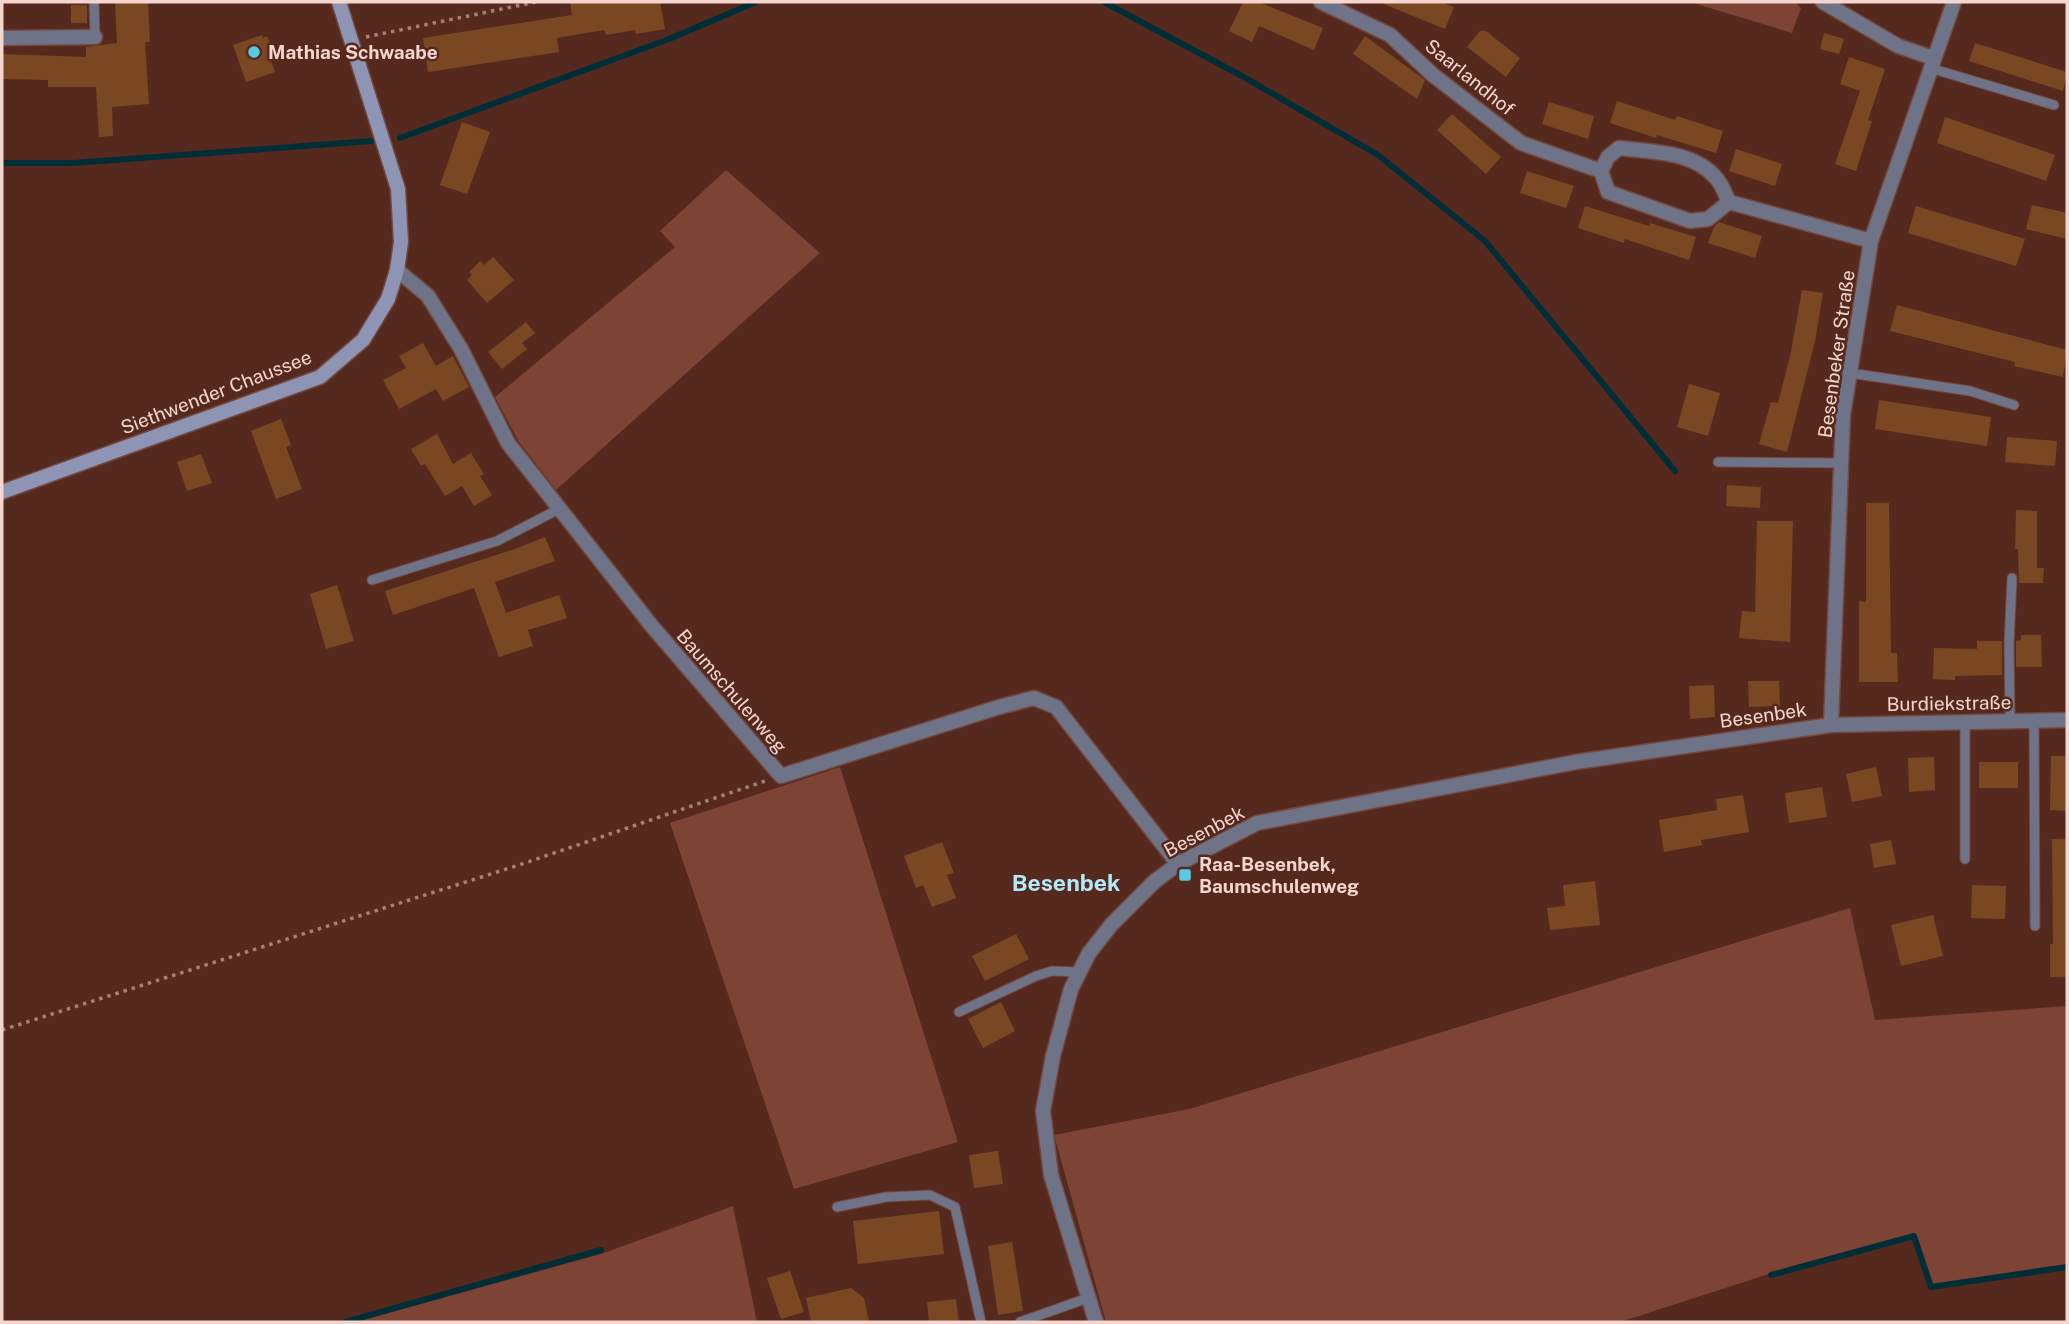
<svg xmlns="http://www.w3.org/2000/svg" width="2069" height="1324" font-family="'Public Sans',sans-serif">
<rect width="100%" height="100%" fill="#56291e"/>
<!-- green -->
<path fill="#7d4334" d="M1690,2H1795L1801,8L1792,33Z
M726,170L820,253L556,490L519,442L495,397L675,247L660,231Z
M840,767L958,1142L794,1189L670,823Z
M1850,908L1875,1020L2067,1006V1266L1932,1286L1915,1235L1772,1273L1620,1322H1106L1054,1135L1189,1109Z
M733,1206L757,1322H356L601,1254Z"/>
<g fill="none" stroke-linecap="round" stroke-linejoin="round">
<!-- stream -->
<path stroke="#002e37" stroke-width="6" d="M1104,2L1242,76L1378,155L1485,241L1675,471
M400,138L669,39L756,2
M2,163H73L371,141
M1771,1275L1914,1236L1931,1287L2067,1267
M345,1322L601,1250"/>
</g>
<!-- building -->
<path fill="#794823" d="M115,2H148L150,42H145L149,104L112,107L113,136L99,137L96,87H48V80L2,79V54L86,57V47L117,43Z
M570,2H660L665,29L636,34L635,30L606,35L604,30L557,38L559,52L428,72L423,38L572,15Z
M1243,2H1258L1323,28L1314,50L1259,26L1252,42L1229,31Z
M1379,2H1440L1454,7L1445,29Z
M71,5H87V23H71Z
M1480,31H1486L1520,58L1506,77L1467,47Z
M1824,33L1844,39L1839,54L1820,49Z
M262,35L263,38L267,36L276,59L271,61L275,72L246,82L233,45Z
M1365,36L1425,80L1417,99L1353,54Z
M1975,43L2067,72L2063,91L1969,61Z
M1849,57L1885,69L1868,120L1872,121L1856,171L1835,164L1860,91L1840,84Z
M1617,101L1675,120L1677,116L1723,131L1716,153L1657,135L1656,138L1610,123Z
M1549,102L1594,116L1588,139L1542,124Z
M1452,114L1501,157L1486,174L1437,130Z
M1945,117L2055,155L2046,181L1937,143Z
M462,122L490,132L467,194L440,185Z
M1736,149L1782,164L1775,186L1729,171Z
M1527,171L1574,186L1566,208L1520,193Z
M2032,205L2067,213V239L2026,229Z
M1585,206L1649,226L1650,223L1696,237L1689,260L1625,239L1624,243L1578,228Z
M1916,206L2025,239L2016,266L1908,233Z
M1719,222L1762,236L1755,258L1708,243L1714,227Z
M493,257L514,280L487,303L467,280L472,275L469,272L480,261L484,265Z
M1802,290L1823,293L1815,341L1787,452L1759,444L1771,402L1778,403L1791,352Z
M1897,305L2067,350L2063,377L2014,366L2015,362L1890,331Z
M526,322L535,333L522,343L527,349L502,369L488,352Z
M423,343L436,366L453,356L469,387L443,401L436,389L399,409L383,380L406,368L399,356Z
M1689,384L1720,393L1708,436L1677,427Z
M1879,400L1991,417L1987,446L1875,429Z
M281,419L291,445L286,447L302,489L276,499L251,431Z
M437,434L453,464L471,453L484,474L480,476L492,495L474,506L462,486L445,496L425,464L421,466L411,449Z
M2007,437L2057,441L2055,466L2005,462Z
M201,454L212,483L187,491L177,462Z
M1727,485L1761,487L1760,508L1726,506Z
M1866,503H1889L1891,653H1897L1898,682H1859V601L1866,602Z
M2016,510L2037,511V568H2044L2043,583H2019L2018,549H2015Z
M1757,521H1793L1790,642L1739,638L1742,611L1755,612Z
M545,537L555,561L495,582L506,613L559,595L567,618L528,630L533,646L499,657L474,588L393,615L385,591L515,549Z
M337,585L354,641L326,649L310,594Z
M2021,635H2041L2042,667H2016V641L2021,640Z
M1977,641H2002V675L1955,676V680L1933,679L1934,648L1977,649Z
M1748,681H1779L1780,706L1749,707Z
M1714,685L1715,717L1690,719L1689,686Z
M2051,756H2067V811L2050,810Z
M1934,757L1935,790L1909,792L1908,758Z
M1979,762H2018V788H1979Z
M1876,767L1882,796L1852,802L1846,774Z
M1822,787L1827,817L1789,823L1785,793Z
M1743,795L1749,832L1701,840L1702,845L1664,852L1659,820L1717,810L1716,799Z
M2052,839H2067V977H2050V944H2053Z
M1891,840L1896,864L1874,868L1870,844Z
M942,842L954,873L947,875L956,898L932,907L923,885L916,888L904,856Z
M1595,881L1600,925L1550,930L1547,908L1565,906L1563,885Z
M1972,885L2006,886L2005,919L1971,918Z
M1933,915L1943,956L1901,966L1891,925Z
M1016,934L1029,959L985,981L972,956Z
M1001,1002L1015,1031L983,1048L968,1019Z
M998,1151L1003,1184L974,1188L969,1155Z
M939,1211L944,1254L858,1264L853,1221Z
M1012,1242L1023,1311L998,1315L988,1246Z
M790,1271L804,1312L781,1319L767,1278Z
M851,1288L864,1298L869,1322H811L806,1298Z
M956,1299L959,1322H929L927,1302Z"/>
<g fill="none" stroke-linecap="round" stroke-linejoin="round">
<defs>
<path id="lane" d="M94,2L95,37
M1930,68L2054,105
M1850,373L1970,391L2014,405
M1718,462L1842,463
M372,580L497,541L559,509
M2034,720L2035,926
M2010,721L2009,644L2012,578
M1965,722V859
M959,1012L1036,976L1052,971L1080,972
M837,1207L886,1197L930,1195L955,1207L981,1322
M1020,1322L1088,1298"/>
<path id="street" d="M1321,2L1390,35L1433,75L1521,143L1601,171L1608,157L1619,148C1651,152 1694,151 1716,178C1722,184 1725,194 1729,202L1871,241
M1823,2L1898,46L1933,58
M2,38L95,37
M1601,171L1608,192L1690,221L1708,219L1729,202
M397,270L428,296L461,349L508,443L651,625L781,776L999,707L1034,698L1056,707L1178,864
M1831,725L1843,415L1871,241L1954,2
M1096,1322L1051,1175L1043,1111L1053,1056L1071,989L1089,953L1112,924L1155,881L1178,864L1257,823L1576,762L1831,725L2067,720"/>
<path id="secondary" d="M2,492L320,377L363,340L388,299L397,270L401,242L398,189L339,2"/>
</defs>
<!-- lane casing -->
<use href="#lane" stroke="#72483e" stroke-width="11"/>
<!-- street casing -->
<use href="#street" stroke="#72483e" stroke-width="17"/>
<!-- secondary casing -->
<use href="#secondary" stroke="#72483e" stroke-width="17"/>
<!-- path -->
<path stroke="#a58076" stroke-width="3.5" stroke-dasharray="3.5 5" stroke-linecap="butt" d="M366,37L536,2
M2,1030L519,865L765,781"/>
<!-- lane -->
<use href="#lane" stroke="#6f7387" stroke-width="9"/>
<!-- street -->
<use href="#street" stroke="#6f7387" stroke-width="14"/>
<!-- secondary -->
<use href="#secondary" stroke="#8e94b4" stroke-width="14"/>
</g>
<!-- markers -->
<g fill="#58c9e3" stroke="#56291e" stroke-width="2.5">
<circle cx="254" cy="52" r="7"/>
<rect x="1178" y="868" width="14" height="14" rx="3.5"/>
</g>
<g text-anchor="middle" stroke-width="5" stroke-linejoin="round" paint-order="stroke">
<!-- poi labels -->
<g font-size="19" font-weight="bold" fill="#f4d6ce" stroke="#56291e" text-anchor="start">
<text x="268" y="59">Mathias Schwaabe</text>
<text x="1199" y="871">Raa-Besenbek,<tspan x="1199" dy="22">Baumschulenweg</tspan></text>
</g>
<!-- street labels -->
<g font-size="19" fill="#f4d6ce" stroke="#56291e">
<text transform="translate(1470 77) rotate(39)" y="7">Saarlandhof</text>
<text transform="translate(1836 354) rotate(-82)" y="7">Besenbeker Straße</text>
<text transform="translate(216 392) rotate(-21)" y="7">Siethwender Chaussee</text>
<text transform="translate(732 691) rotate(49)" y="7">Baumschulenweg</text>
<text transform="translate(1949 703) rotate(-1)" y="7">Burdiekstraße</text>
<text transform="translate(1763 715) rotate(-8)" y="7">Besenbek</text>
<text transform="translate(1204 831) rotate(-28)" y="7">Besenbek</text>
</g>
<!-- quarter labels -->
<g font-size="23" font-weight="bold" fill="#b3eaf9" stroke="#56291e">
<text x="1066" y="891">Besenbek</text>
</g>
</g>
<!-- border -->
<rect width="2069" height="1324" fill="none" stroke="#f4d6ce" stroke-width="7"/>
</svg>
